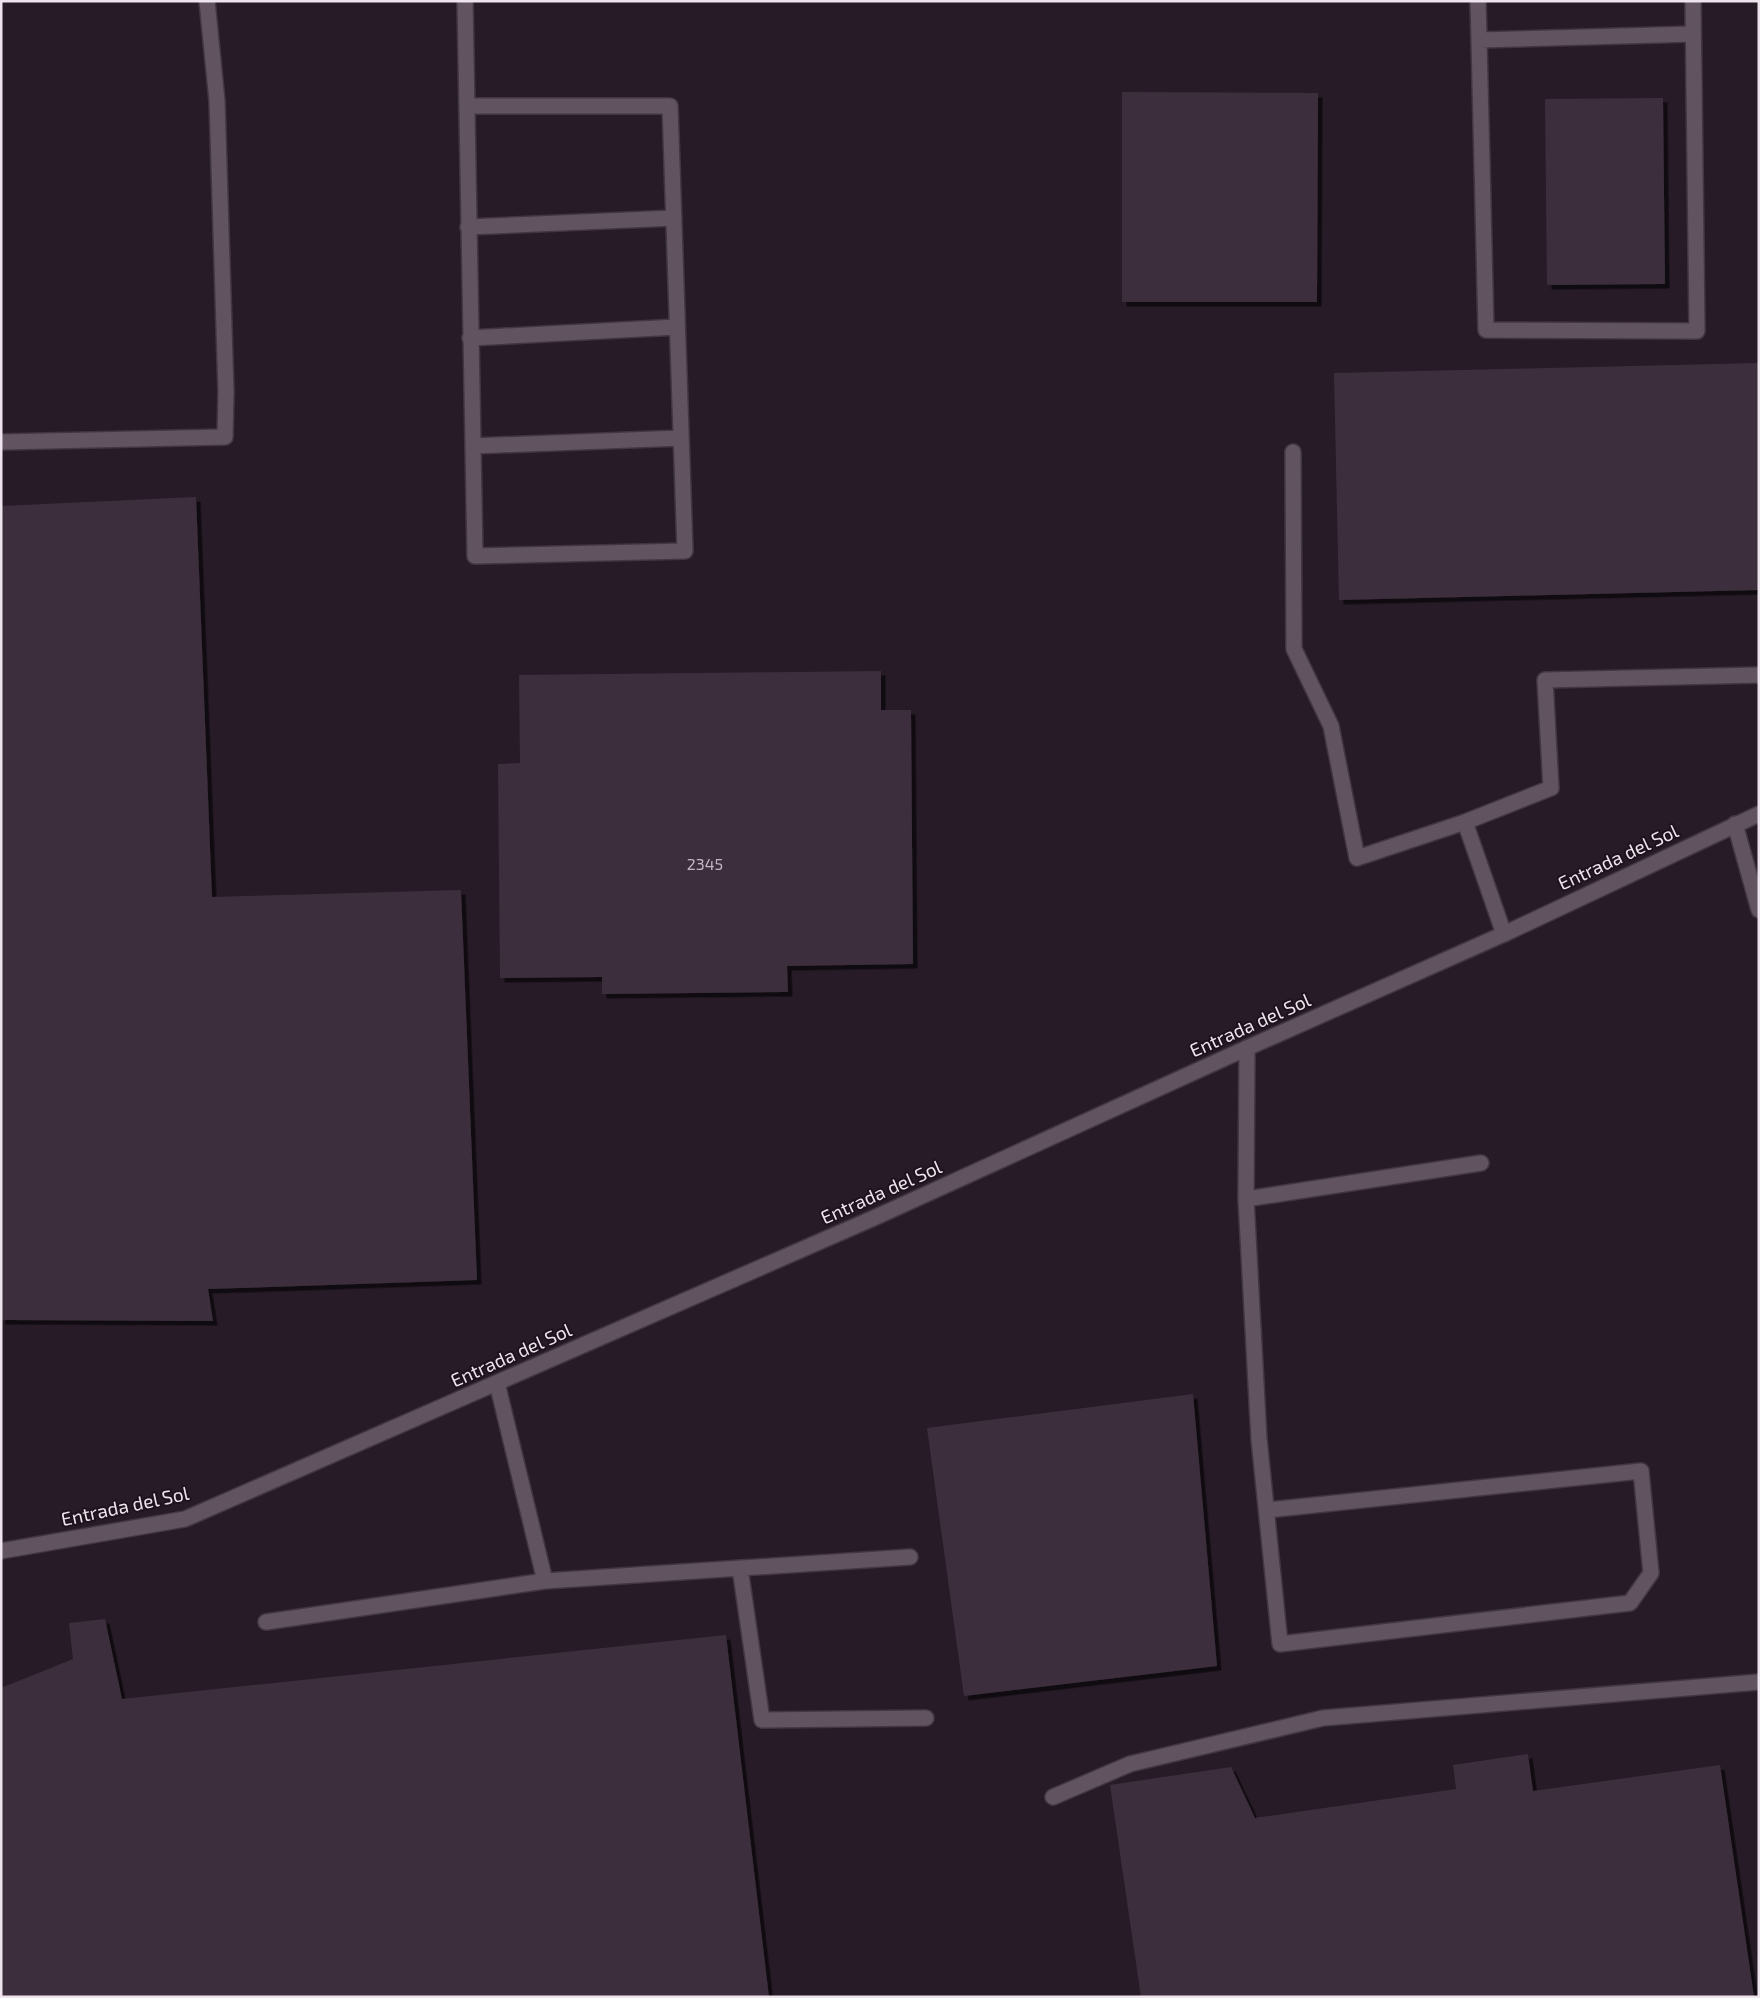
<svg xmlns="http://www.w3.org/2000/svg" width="1760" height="1998" font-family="'Exo 2',sans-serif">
<defs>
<filter id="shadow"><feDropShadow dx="4.5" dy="4.5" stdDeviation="0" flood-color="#0009"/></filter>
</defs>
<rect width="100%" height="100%" fill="#271b27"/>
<!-- building -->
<path fill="#3c2f3c" filter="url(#shadow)" d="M1122,92L1318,93L1317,302H1122Z
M1663,98L1665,284L1547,285L1545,99Z
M1759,363V590L1339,600L1334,373Z
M196,497L212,897L461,890L477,1280L208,1289L213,1321L1,1320V506Z
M881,671V710H911L913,964L787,966L788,992L602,994V977L500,978L498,764L520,763L519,675Z
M1193,1394L1217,1666L964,1696L927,1428Z
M105,1619L122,1699L726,1635L769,1997H1V1688L73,1659L69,1623Z
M1528,1754L1533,1791L1720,1765L1754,1997H1141L1110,1785L1231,1767L1255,1818L1456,1789L1453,1765Z"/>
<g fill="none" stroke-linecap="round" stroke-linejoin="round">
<defs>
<path id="lane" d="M465,1L475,556L685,551L670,106H467
M1478,1L1479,40L1693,34
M1479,40L1486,330L1697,331L1693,1
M468,227L674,218
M470,338L677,327
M1,442L225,437L226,392L217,101L207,1
M473,446L681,438
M1293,452L1294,649L1331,726L1357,858L1465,822L1551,788L1545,680L1759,675
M1465,822L1504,934
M1735,824L1759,910
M1247,1048L1246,1199L1259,1439L1280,1644L1630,1603L1651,1573L1641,1471L1267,1510
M1246,1199L1481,1163
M497,1383L545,1581L910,1557
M740,1568L762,1720L926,1718
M266,1622L545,1581
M1053,1797L1130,1764L1323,1718L1759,1682"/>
<path id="street" d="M1,1551L185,1519L876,1217L1247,1048L1504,934L1759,814"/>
</defs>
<!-- lane casing -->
<use href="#lane" stroke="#413741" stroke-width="18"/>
<!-- street casing -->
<use href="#street" stroke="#413741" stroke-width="18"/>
<!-- lane -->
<use href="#lane" stroke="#625361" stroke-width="15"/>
<!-- street -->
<use href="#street" stroke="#625361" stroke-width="15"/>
</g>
<g text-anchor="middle" stroke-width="4" stroke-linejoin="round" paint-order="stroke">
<!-- number labels -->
<g font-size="16" fill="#c1b7c1">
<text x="705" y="870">2345</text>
</g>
<!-- street labels -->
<g font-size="19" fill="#ede4ed" stroke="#1d121d">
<text transform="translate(1618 857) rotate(-25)" y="7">Entrada del Sol</text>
<text transform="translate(1250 1025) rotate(-24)" y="7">Entrada del Sol</text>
<text transform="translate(881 1192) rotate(-24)" y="7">Entrada del Sol</text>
<text transform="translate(511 1355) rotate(-24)" y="7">Entrada del Sol</text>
<text transform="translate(125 1506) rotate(-12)" y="7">Entrada del Sol</text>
</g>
</g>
<!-- border -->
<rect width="1760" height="1998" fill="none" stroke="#ede4ed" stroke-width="5"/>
</svg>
